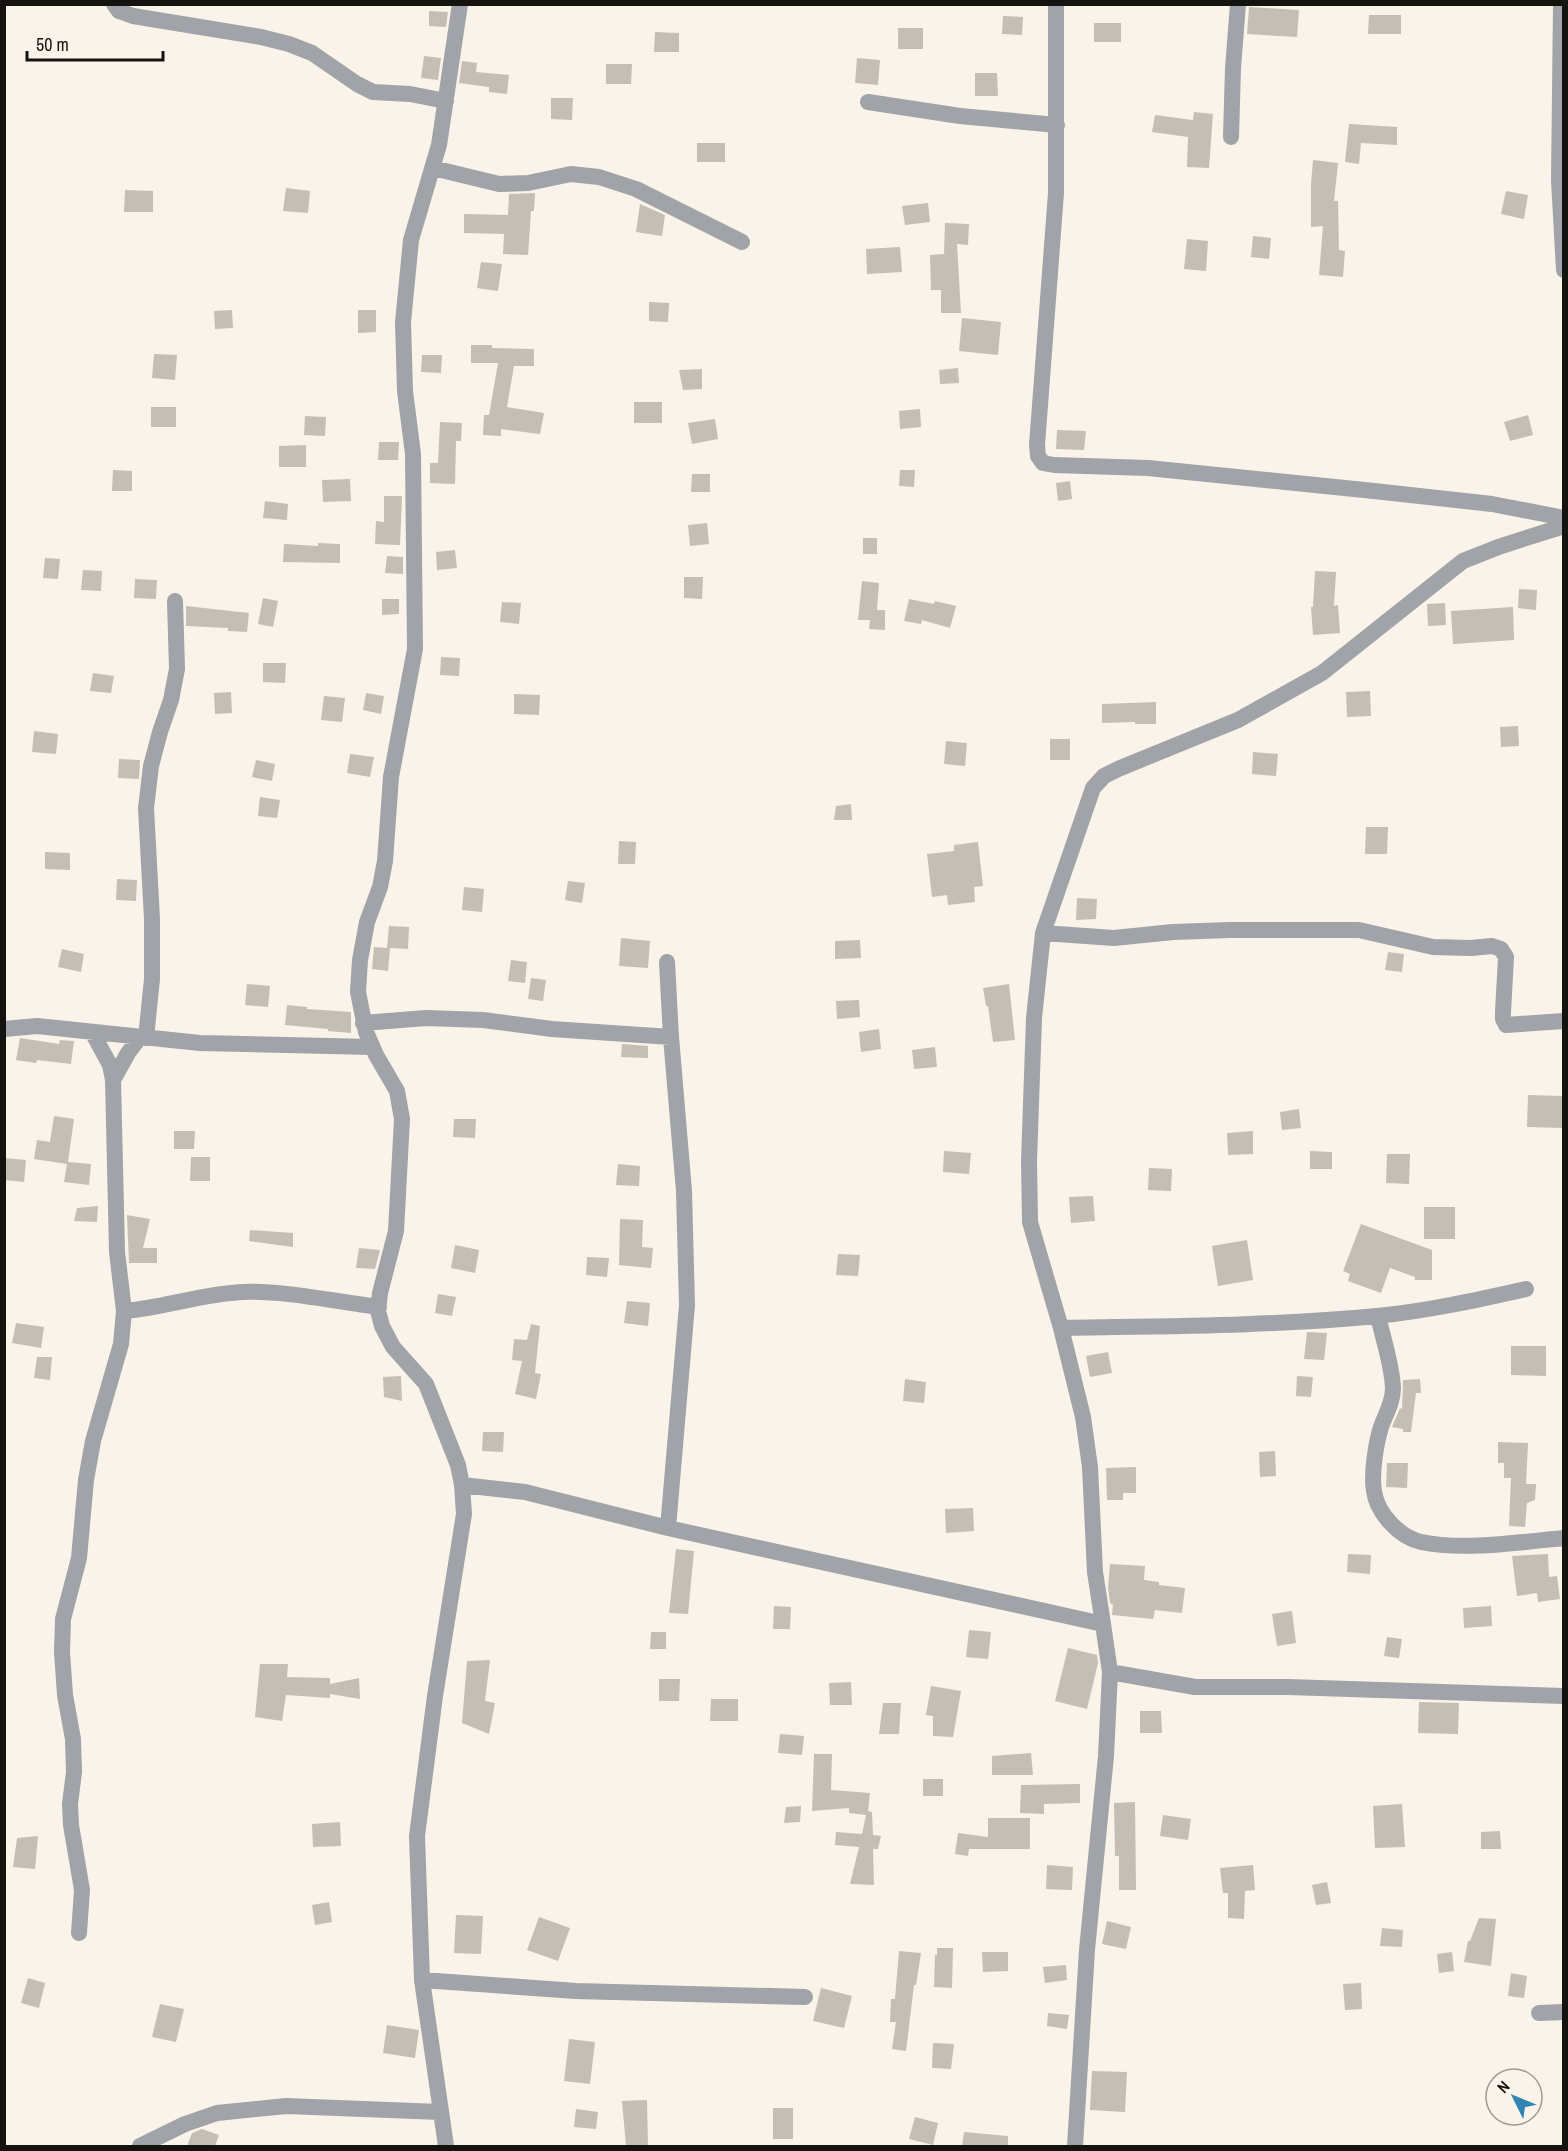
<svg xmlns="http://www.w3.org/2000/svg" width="1568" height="2151" font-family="'Archivo Narrow',sans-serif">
<rect width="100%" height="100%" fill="#faf3e9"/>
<!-- building -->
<path fill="#c4beb4" d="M1249,7L1299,10L1297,37L1247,34Z
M429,11L448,12L446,27L429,26Z
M1369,15H1401V34H1368Z
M1003,16L1023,17L1022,35L1002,34Z
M1094,23H1121V42H1094Z
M898,28H923V49H898Z
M655,32L679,33V52H654Z
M424,56L441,58L438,80L421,78Z
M857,58L880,60L878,85L855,83Z
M462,61L477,63L476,72L509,75L507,94L489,92V87L459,83Z
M606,64H632L631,84H606Z
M975,73H997L998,96H975Z
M551,98H573L572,120L551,119Z
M1194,112L1213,114L1209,168L1187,167L1188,137L1152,132L1155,115L1193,120Z
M1349,124L1397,127V145L1361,143L1359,164L1345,162Z
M697,143H725V162H697Z
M1313,160L1338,163L1334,201H1338L1339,250L1345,251L1343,277L1319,275L1323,226L1311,227V184Z
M286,188L310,191L308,213L283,211Z
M125,190L153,191V212H124Z
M1506,191L1528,195L1524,219L1501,214Z
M535,193L534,211H531L528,255L503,254L504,234L464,233V214L508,215L509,194Z
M928,203L930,222L905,225L902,206Z
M640,204L665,215L662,236L636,232Z
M945,223L969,224L968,245L957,244L961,313H941V290H931L930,255L944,254Z
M1253,236L1271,238L1269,259L1251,257Z
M1187,239L1208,241L1206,271L1184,269Z
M900,247L902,272L867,274L866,249Z
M481,262L502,264L498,291L477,288Z
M649,302L669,303L668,322L649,321Z
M232,310L233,328L215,329L214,311Z
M358,310H376V332L358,333Z
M962,318L1001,322L998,355L959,351Z
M471,345H492V348L534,349V366H514L507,407L544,413L540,434L501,429V436L483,435L484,415H489L498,363H471Z
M154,354L177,355L175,380L152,378Z
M422,355H442L441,373L421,372Z
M958,368L959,383L940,384L939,370Z
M702,369V389L683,390L679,370Z
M634,402H662V423H634Z
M151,407H176V427H151Z
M920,409L921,427L900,429L899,411Z
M1528,415L1533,435L1510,441L1504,422Z
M305,416L326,417L325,436L304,435Z
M715,419L718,439L692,444L688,423Z
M440,422L462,423L461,441H456L455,484L430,483V463H438Z
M1057,430L1086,431L1084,450L1056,449Z
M379,442H399L398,460H378Z
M306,445V467H279V446Z
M113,470L132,471V491H112Z
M900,470H915L914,487L899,486Z
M692,474H710V492H691Z
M350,479L351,501L323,502L322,480Z
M1070,481L1072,499L1058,501L1056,483Z
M384,496H402L400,545L375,544L376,521L384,522Z
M265,501L288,504L287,520L263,518Z
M707,523L709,544L690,546L688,525Z
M863,538H877V554H863Z
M318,543L340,544V563L283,562L284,544L318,546Z
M455,550L457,568L437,570L436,552Z
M387,556L403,557V574L385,573Z
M45,558L60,559L58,579L43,578Z
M83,570L102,571L101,591L81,590Z
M1315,571L1336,572L1334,606L1338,605L1340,633L1313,635L1311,607H1313Z
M684,577H703L702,599L684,598Z
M135,579L157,580L156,599L134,598Z
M862,581L879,583L877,610H885V630L869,629L870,620H858Z
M1519,589L1537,590L1536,610L1518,608Z
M263,598L278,601L273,627L258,624Z
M382,599H399V614L382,615Z
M909,599L934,604L935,601L956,606L950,628L922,620L921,624L904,621Z
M502,602L521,603L519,624L500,622Z
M1445,603L1446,625L1428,626L1427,604Z
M186,606L249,613L247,632L228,631V628L186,626Z
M1513,607L1514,640L1453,644L1451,611Z
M441,657L460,658L459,676L440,675Z
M263,663H286L285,683L263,682Z
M93,673L114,676L111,693L90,691Z
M1370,691L1371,716L1347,717L1346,692Z
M231,692L232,713L215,714L214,693Z
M366,693L384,696L381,714L363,710Z
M514,694L540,695L539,715L514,714Z
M324,696L345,698L342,722L321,720Z
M1156,702V724H1135V722L1102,723V704Z
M1518,726L1519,746L1501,747L1500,727Z
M34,731L58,734L56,754L32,752Z
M1050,739H1070V760H1050Z
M946,741L967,743L965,766L944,764Z
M1253,752L1278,754L1276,776L1252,774Z
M350,754L374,757L370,777L347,773Z
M119,759L140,760L139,779L118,778Z
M256,760L275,764L272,781L252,777Z
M260,797L280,800L277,818L258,816Z
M851,804L852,820H834L836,806Z
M1366,827H1388L1387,854H1365Z
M619,841L636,842L635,864H618Z
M978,842L983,886L974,887L975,902L948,905L947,895L932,897L927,854L954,851V845Z
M45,852L70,853V870L45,869Z
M117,879L137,880L136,901L116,900Z
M568,881L585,883L582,903L565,900Z
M464,887L484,889L482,912L462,910Z
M1077,898L1097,899L1096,919L1076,920Z
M389,926L409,927L408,949L390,948L388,971L372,969L374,947L387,948Z
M621,938L650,941L648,968L619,966Z
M860,940L861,958L835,959V941Z
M62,949L84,954L81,972L58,967Z
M1388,952L1404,954L1402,972L1385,970Z
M511,960L527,962L525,983L508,981Z
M531,978L546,980L543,1001L528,999Z
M247,984L270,986L268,1007L245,1005Z
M1009,984L1015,1040L993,1042L988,1006H986L983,988Z
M859,1000L860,1017L837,1019L836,1001Z
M287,1005L307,1007V1009L351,1012V1033L328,1031V1029L285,1025Z
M879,1029L881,1049L861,1052L859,1032Z
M20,1038L59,1044L60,1040L74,1041L71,1064L37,1060L36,1063L16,1060Z
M622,1044L648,1046V1058L621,1057Z
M935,1047L937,1067L914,1069L912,1050Z
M1528,1095L1563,1096V1128L1527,1127Z
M1299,1109L1301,1128L1282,1130L1280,1112Z
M54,1116L74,1119L68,1162L91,1164L89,1185L64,1182L67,1164L34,1159L37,1140L50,1142Z
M454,1119H476L475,1138L453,1137Z
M174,1131H195L194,1149H174Z
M1253,1131V1154L1228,1155L1227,1133Z
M944,1151L971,1153L969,1174L943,1172Z
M1310,1151L1332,1152V1169H1310Z
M1387,1154H1410L1409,1184L1386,1183Z
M191,1157H210V1181H190Z
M4,1158L26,1160L24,1182L4,1180Z
M618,1164L640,1166L639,1186L616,1185Z
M1149,1168L1172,1169L1171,1191L1148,1190Z
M1093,1196L1095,1221L1071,1223L1069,1197Z
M98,1206L97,1222L74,1221L77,1208Z
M1424,1207H1455V1239H1424Z
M127,1215L150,1219L143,1248H157V1263H129Z
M620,1219L643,1220L642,1247L653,1248L651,1268L619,1265Z
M1361,1224L1432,1250V1280H1415V1277L1390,1268L1381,1293L1348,1281L1350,1274L1343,1271Z
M250,1230L293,1233V1247L249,1241Z
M1247,1240L1253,1280L1218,1286L1212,1246Z
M455,1245L479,1250L475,1273L451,1268Z
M359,1248L380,1250L375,1269L356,1268Z
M838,1254L860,1255L858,1276L836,1275Z
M587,1257L609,1258L607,1277L586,1275Z
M438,1294L456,1297L452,1316L435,1313Z
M627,1301L650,1303L648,1326L624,1323Z
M16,1323L44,1327L41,1348L12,1343Z
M531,1324L540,1326L535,1373L541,1374L536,1399L515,1394L522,1361L512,1360L514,1339L527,1340Z
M1307,1332L1327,1333L1324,1360L1304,1359Z
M1511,1346H1546V1376L1511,1375Z
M1108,1352L1112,1373L1090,1377L1086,1356Z
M37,1357H52L50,1380L34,1378Z
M401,1376L402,1401L384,1397L383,1377Z
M1297,1376L1313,1377L1311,1397L1296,1396Z
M905,1379L926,1382L924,1403L903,1401Z
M1420,1379L1421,1393H1416L1411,1432H1403V1429L1392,1427L1400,1408L1402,1409L1403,1380Z
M483,1432H504L503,1452L482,1451Z
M1498,1442L1528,1443L1526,1484H1536L1535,1500L1527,1503L1525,1527L1509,1526L1511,1478H1504V1463H1498Z
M1275,1451L1276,1476L1260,1477L1259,1452Z
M1387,1463H1408L1407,1488L1386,1487Z
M1136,1467V1493H1123V1500H1107L1106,1468Z
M973,1508L974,1531L946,1533L945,1509Z
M676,1549L694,1551L688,1614L669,1613Z
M1348,1554L1371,1555L1370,1574L1347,1572Z
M1548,1554L1549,1577L1557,1576L1560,1599L1538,1602L1537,1593L1517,1596L1512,1556Z
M1110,1564L1145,1566L1144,1580L1159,1582V1585L1185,1588L1182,1613L1155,1610L1153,1619L1112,1615L1113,1605L1110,1603L1108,1588Z
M774,1606L791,1607L790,1629H773Z
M1491,1606L1492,1626L1464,1628L1463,1608Z
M1292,1611L1296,1643L1277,1646L1272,1614Z
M969,1630L991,1632L988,1659L966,1657Z
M651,1632H666V1649H650Z
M1387,1637L1402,1639L1399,1658L1384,1656Z
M1068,1648L1097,1655L1098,1663L1087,1709L1055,1701Z
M490,1660L485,1701L495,1703L489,1734L462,1723L467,1661Z
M260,1664H288L287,1677L330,1678V1684L359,1678L360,1699L330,1694V1698L286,1695L282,1721L255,1717Z
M659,1679H680L679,1701H659Z
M851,1682L852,1705H830L829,1683Z
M931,1686L961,1691L953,1737L933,1736V1716L926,1715Z
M711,1699H738V1721H710Z
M1419,1702L1459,1703L1458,1734L1418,1733Z
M883,1703H901L899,1734H879Z
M1140,1711H1161L1162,1733H1140Z
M780,1734L804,1736L802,1755L778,1753Z
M1031,1753L1033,1775H992V1756Z
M814,1754H832L831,1790L870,1793L868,1811L872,1812L873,1835L881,1836L878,1849H873L874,1885L850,1884L859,1847L835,1845L836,1832L862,1834L866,1815L849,1813V1808L812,1811Z
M923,1779H943V1796H923Z
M1080,1784V1803L1044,1804V1814L1020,1813L1021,1785Z
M1135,1802L1136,1890H1119V1856H1115L1114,1803Z
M1402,1804L1405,1847L1375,1848L1373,1806Z
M801,1806L800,1822L784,1823L786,1807Z
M1163,1815L1191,1819L1188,1840L1160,1836Z
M988,1818H1030V1849H969L968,1856L955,1854L958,1833L988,1837Z
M340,1822L341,1846L313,1847L312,1824Z
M1500,1831L1501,1849H1481V1832Z
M38,1836L35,1869L13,1867L17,1838Z
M1047,1865L1073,1867L1072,1890L1046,1889Z
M1253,1865L1255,1890L1245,1891L1244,1919L1228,1918V1893H1223L1220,1868Z
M1327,1882L1331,1903L1316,1905L1312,1885Z
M329,1902L332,1922L315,1925L312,1905Z
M456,1915L483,1916L481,1954L454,1953Z
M539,1917L570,1928L558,1961L527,1950Z
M1479,1918L1496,1919L1491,1966L1464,1962L1468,1941H1470Z
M1107,1921L1131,1927L1126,1949L1102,1944Z
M1382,1928L1403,1930L1402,1947L1380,1946Z
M937,1948H953L952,1988L934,1987L935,1955H937Z
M899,1951L921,1953L916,1985H914L906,2051L892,2049L896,2022H890L891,1999H895Z
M982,1952H1008V1971L983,1972Z
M1452,1952L1454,1971L1439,1973L1437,1954Z
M1066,1965L1067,1980L1045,1983L1043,1967Z
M1511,1973L1527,1976L1524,1998L1508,1996Z
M28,1978L45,1983L39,2008L21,2003Z
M1361,1983L1362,2009L1345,2010L1343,1984Z
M821,1988L852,1996L844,2028L813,2021Z
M160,2004L184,2009L176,2042L152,2037Z
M1048,2013L1069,2015L1067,2029L1047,2026Z
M387,2025L419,2030L415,2058L383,2053Z
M569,2039L595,2042L590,2084L564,2081Z
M933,2043L954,2044L951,2069L932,2068Z
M1092,2071L1127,2072L1125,2112L1090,2110Z
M647,2100L648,2146H626L622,2101Z
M773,2108H793V2139H773Z
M576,2109L598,2112L596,2129L574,2127Z
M915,2117L938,2123L933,2145L909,2139Z
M202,2129L219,2135L215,2146H187L192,2133Z
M964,2132L1008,2136V2146H962Z"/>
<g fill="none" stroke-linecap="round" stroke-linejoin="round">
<!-- minor -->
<path stroke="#a0a3a7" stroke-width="16" d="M114,4L119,11L133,16L261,37L289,44L312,53L357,84L373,92L410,94L446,101
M460,4L439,145L411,240L403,322L405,391L413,454L415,649L391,777L385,861L380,887L367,922L360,960L358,992L366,1032L376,1055L397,1091L402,1119L396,1231L380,1293L378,1311L382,1326L393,1347L426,1384L458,1465L462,1485
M1056,4V193L1037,445L1038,456L1043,463L1054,465L1148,468L1374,491L1492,504L1564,518
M1561,4L1559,180L1564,270
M868,102L960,116L1057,125
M1231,137L1233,68L1238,4
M433,168L499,184L528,183L571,174L599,177L636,189L742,242
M1043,933L1114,938L1173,932L1230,930H1359L1433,947L1471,948L1492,946L1501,949L1506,957L1503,1012V1019L1506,1025L1564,1021
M667,962L671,1037L684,1191L687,1305L668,1528
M363,1023L426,1018L483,1020L552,1029L671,1037
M4,1029L37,1026L200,1043L372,1047
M146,1038L152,979V919L146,808L151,766L160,732L171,700L177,669L175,601
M113,1080L128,1053L140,1037
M124,1311C163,1308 201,1294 242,1292C283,1290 337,1302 379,1307
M1378,1316C1383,1339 1392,1364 1393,1388C1393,1403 1386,1413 1381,1427C1376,1443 1371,1474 1374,1491C1377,1513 1399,1537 1421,1542C1463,1551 1521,1542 1564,1538
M1061,1328C1166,1326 1272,1326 1377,1316C1427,1311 1477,1300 1526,1289
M1103,1624L1095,1572L1090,1467L1083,1417L1061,1328L1030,1222L1029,1161L1034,1018L1043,933L1093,788L1104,776L1118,769L1238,720L1322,673L1463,561L1501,546L1564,526
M1110,1672L1195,1687H1288L1564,1696
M79,1933L82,1890L71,1825L70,1804L74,1772L73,1739L65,1695L62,1652L63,1619L79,1558L86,1480L93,1441L121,1344L124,1311L117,1252L113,1080L110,1065L92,1032
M422,1980L576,1991L805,1997
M1539,2013L1564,2012
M140,2146L185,2124L217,2113L286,2106L440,2112
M446,2146L422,1980L417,1836L435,1696L464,1514L462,1485L525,1492L668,1528L1103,1624L1110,1672L1106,1756L1087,1950L1075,2146"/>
</g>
<!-- border -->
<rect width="1568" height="2151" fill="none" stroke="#15130f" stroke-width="12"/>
<!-- north arrow -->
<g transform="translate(1514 2097) rotate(313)"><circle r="28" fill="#faf3e9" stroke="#9e9992" stroke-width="1.5"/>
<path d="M0-4.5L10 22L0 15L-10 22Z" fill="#3185b5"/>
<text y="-9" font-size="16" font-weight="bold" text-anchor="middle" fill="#15130f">N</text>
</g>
<!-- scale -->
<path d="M27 51v9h136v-9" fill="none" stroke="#15130f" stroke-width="3"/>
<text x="36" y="51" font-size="18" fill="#15130f" stroke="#faf3e9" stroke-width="4.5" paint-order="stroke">50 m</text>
</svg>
